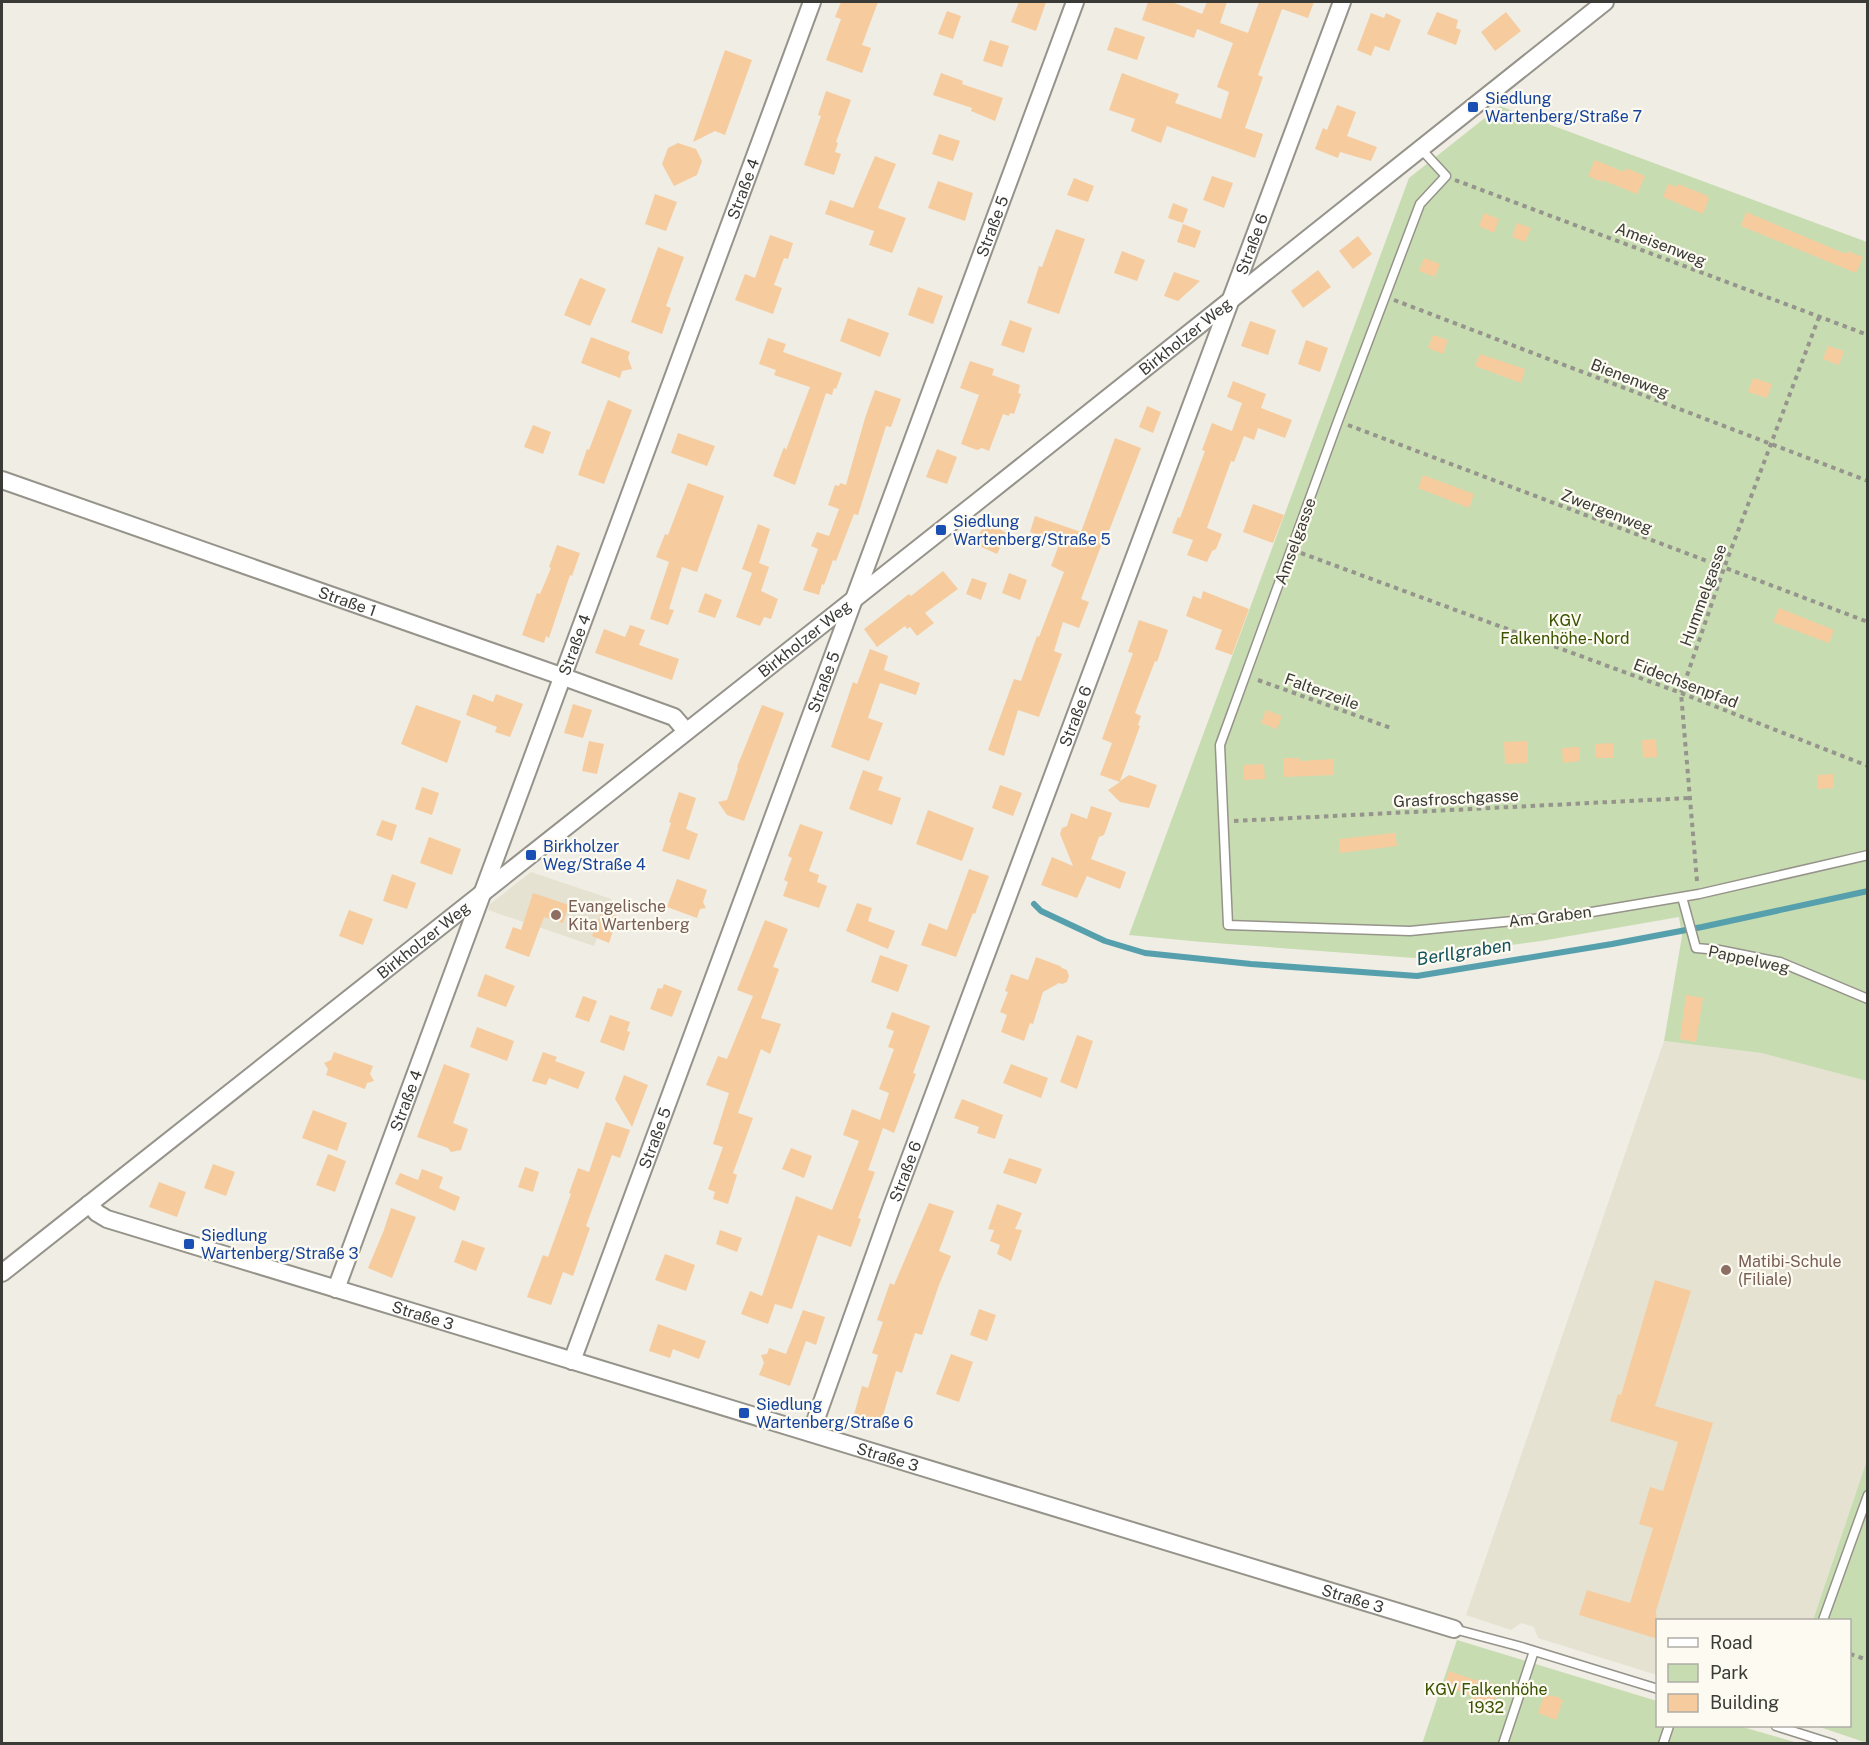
<svg xmlns="http://www.w3.org/2000/svg" width="1869" height="1745" font-family="'Public Sans',sans-serif">
<rect width="100%" height="100%" fill="#efede4"/>
<!-- built -->
<path fill="#e6e2d1" d="M531,872L611,899L594,946L488,910L489,905Z
M1664,1041L1761,1053L1867,1081V1460L1813,1620H1658L1657,1675L1538,1638L1534,1627L1521,1623L1511,1630L1466,1615Z"/>
<!-- green -->
<path fill="#c8dcb1" d="M1500,106L1867,242V1081L1761,1053L1664,1041L1682,936L1679,917L1541,941L1414,958L1202,942L1129,935L1409,178Z
M1867,1460V1743L1817,1726H1850V1620H1813Z
M1457,1640L1657,1701L1658,1726H1739L1798,1743L1422,1744Z"/>
<g fill="none" stroke-linecap="round" stroke-linejoin="round">
<!-- stream -->
<path stroke="#56a0ad" stroke-width="6" d="M1034,904L1041,911L1105,941L1145,953L1251,964L1417,976L1612,944L1702,927L1868,891"/>
</g>
<!-- building -->
<path fill="#f6cc9f" d="M841,2H878L862,45L871,48L862,73L826,60L841,19L835,17Z
M1019,2H1046L1036,31L1011,22Z
M1148,2H1172L1202,14L1207,2H1227L1220,23L1248,33L1259,2H1314L1308,18L1282,9L1258,75L1263,77L1245,128L1263,134L1255,158L1167,126L1161,143L1131,131L1135,119L1109,110L1122,73L1179,94L1175,103L1221,119L1229,92L1217,87L1233,43L1197,29L1194,38L1142,20Z
M947,11L961,16L953,39L938,34Z
M1437,12L1458,20L1456,28L1461,30L1456,45L1427,34Z
M1506,12L1521,31L1495,51L1481,32Z
M1371,13L1384,18L1386,13L1401,20L1389,51L1375,46L1371,56L1357,50Z
M1115,27L1145,37L1137,60L1107,50Z
M990,40L1009,46L1002,67L983,61Z
M725,50L752,60L725,135L715,131L693,142Z
M941,73L963,81L962,84L1003,98L995,121L971,111L972,108L933,95Z
M826,91L851,100L836,142L838,143L835,152L841,154L834,175L804,165L821,116L818,115Z
M1337,105L1356,112L1347,136L1377,147L1371,161L1340,152L1338,158L1315,149L1323,128L1327,130Z
M939,134L960,141L953,161L932,154Z
M678,143L696,149L702,161L697,175L674,186L662,164L668,148Z
M875,156L896,164L878,208L906,218L892,253L869,245L874,231L825,214L830,200L853,208Z
M1595,160L1624,172L1626,168L1645,176L1637,194L1602,180V182L1588,176Z
M1212,176L1233,183L1224,208L1203,200Z
M1074,178L1094,186L1088,202L1067,195Z
M938,181L973,193L965,221L928,208Z
M1668,184L1677,187L1678,184L1708,196L1707,198L1709,199L1703,214L1663,197Z
M655,194L677,202L666,231L645,224Z
M1173,203L1188,209L1183,223L1168,218Z
M1746,212L1846,254L1847,251L1863,257L1856,273L1741,226Z
M1484,213L1499,219L1494,233L1479,226Z
M1517,223L1531,228L1525,242L1512,237Z
M1183,224L1201,231L1195,248L1177,242Z
M1056,229L1085,239L1059,314L1027,303L1039,266L1042,267Z
M770,235L793,243L788,259L784,258L774,285L782,288L773,314L735,300L745,274L755,278Z
M1358,236L1372,254L1353,269L1339,251Z
M658,247L684,257L666,306L671,308L662,334L631,322Z
M1122,251L1145,260L1137,281L1114,273Z
M1424,258L1440,264L1435,277L1419,271Z
M1318,270L1331,287L1303,308L1291,291Z
M1174,272L1200,281L1178,301L1164,296Z
M580,278L606,289L590,326L564,315Z
M918,287L943,296L933,324L908,315Z
M848,318L889,333L880,357L840,341Z
M1010,320L1032,328L1024,353L1001,345Z
M1250,321L1276,330L1268,355L1241,346Z
M1433,335L1448,340L1443,354L1428,348Z
M591,337L630,352L628,358L632,369L622,371L620,378L581,363Z
M768,338L786,344L783,352L842,373L836,389L834,388L832,395L826,393L795,485L773,476L784,447L786,450L810,387L774,375L776,370L759,364Z
M1306,340L1328,348L1320,372L1298,364Z
M1828,346L1844,351L1839,365L1823,359Z
M1480,354L1525,369L1521,383L1475,366Z
M970,361L994,369L992,375L1020,385L1018,393L1021,394L1014,414L1010,413L1009,416L1003,414L989,451L982,448L977,450L961,444L979,395L960,388Z
M1753,378L1772,384L1767,398L1748,392Z
M1233,381L1266,394L1261,408L1292,420L1285,438L1258,428L1254,440L1244,436L1234,462L1231,461L1207,528L1222,534L1216,549L1212,551L1207,562L1187,555L1193,540L1172,533L1178,517L1180,518L1205,451L1202,450L1212,423L1232,431L1242,403L1227,397Z
M875,390L901,399L891,427L886,426L858,515L854,514L836,561L833,560L824,585L822,584L819,595L803,590L818,549L811,546L817,532L829,536L839,509L828,505L835,485L839,486L840,483L846,485L865,418Z
M608,400L632,410L604,484L578,475L587,449L589,450Z
M1147,406L1161,412L1153,433L1139,427Z
M533,425L551,432L543,454L524,447Z
M678,433L715,446L707,466L671,453Z
M1115,438L1141,448L1109,531L1107,530L1081,599L1089,602L1079,628L1063,622L1054,651L1062,654L1039,717L1018,710L1004,756L988,750L1014,679L1021,681L1037,636L1039,637L1064,572L1051,566L1060,542L1030,532L1035,516L1081,532Z
M937,449L957,457L947,484L926,477Z
M1423,475L1474,494L1469,508L1418,488Z
M688,483L724,496L697,572L682,567L669,609L674,610L668,625L650,619L669,562L656,557L665,534L668,535Z
M1253,504L1284,515L1273,543L1243,532Z
M985,522L1007,533L997,554L975,544Z
M758,524L770,529L759,563L769,567L761,591L778,599L771,619L764,617L760,626L736,617L752,573L742,569Z
M557,545L580,553L572,576L570,575L549,638L546,636L544,643L522,635L537,593L540,594L551,568L549,567Z
M943,571L958,589L925,613L934,623L917,636L910,627L907,629L905,626L877,647L864,629L909,594L911,596Z
M1009,573L1027,580L1020,600L1002,593Z
M972,578L987,583L981,600L966,594Z
M1203,591L1249,609L1232,655L1215,649L1222,630L1186,616L1193,596L1201,599Z
M705,593L722,600L715,618L698,612Z
M1779,608L1834,630L1829,643L1773,622Z
M1139,620L1168,630L1157,662L1155,661L1135,713L1141,716L1138,725L1140,726L1120,781L1129,775L1157,785L1149,808L1120,802L1108,790L1120,782L1100,775L1112,743L1102,739L1133,653L1128,652Z
M630,625L645,630L639,645L679,659L672,680L595,653L604,629L625,637Z
M870,649L888,656L884,670L920,683L916,695L880,683L868,718L883,723L869,761L831,747L853,682L857,684Z
M473,694L493,702L496,694L523,704L510,737L495,732L497,727L466,715Z
M573,704L592,710L583,738L564,733Z
M416,705L461,721L447,763L401,744Z
M762,705L784,713L744,821L727,815L718,802L727,800L738,768L737,767Z
M1266,710L1282,716L1277,729L1261,723Z
M1656,739L1657,757L1643,758L1642,740Z
M589,741L604,744L597,774L582,771Z
M1527,741L1528,763L1505,764L1504,742Z
M1613,743L1614,758H1596L1595,744Z
M1579,747L1580,761L1563,763L1562,748Z
M1283,758H1300V761L1334,759V775L1284,777Z
M1264,764L1265,779L1244,780L1243,765Z
M863,770L883,777L878,790L901,798L892,825L849,809Z
M1834,774V788L1817,789V775Z
M1000,785L1022,793L1013,816L992,808Z
M422,787L439,793L432,815L415,809Z
M679,792L696,798L686,829L698,834L689,860L662,851L671,823L669,822Z
M1091,806L1112,813L1104,835L1099,837L1091,859L1126,872L1120,889L1087,876L1077,898L1041,885L1052,857L1073,866L1060,834L1062,828L1067,826L1071,813L1087,819Z
M928,810L974,828L962,861L916,844Z
M382,820L397,825L392,841L376,835Z
M800,824L823,832L809,871L819,875L817,882L827,886L819,908L783,896L788,882L784,880L792,858L788,856Z
M1395,833L1397,846L1340,853L1339,839Z
M429,837L461,849L452,875L420,863Z
M969,869L989,876L975,914L973,913L956,957L921,945L929,923L947,930Z
M392,874L416,883L407,909L383,901Z
M677,879L707,890L703,902L706,908L700,909L697,918L667,907Z
M533,893L569,905L563,923L544,917L529,957L505,948L513,927L521,930Z
M857,903L872,908L868,921L895,931L888,949L846,931Z
M349,910L373,919L363,945L339,936Z
M602,910L618,916L609,943L592,936Z
M765,920L788,929L773,967L779,969L761,1018L781,1024L770,1054L761,1049L738,1113L753,1118L733,1173L737,1175L728,1204L713,1199L715,1192L708,1189L723,1147L713,1144L729,1093L706,1085L718,1056L727,1059L753,996L737,990Z
M880,955L908,965L898,992L871,982Z
M1036,957L1060,966L1062,968L1067,970L1069,976L1067,982L1062,984L1059,983L1043,992L1033,1024L1030,1023L1024,1041L1001,1032L1007,1015L1000,1012L1008,992L1005,991L1011,974L1028,980Z
M485,974L515,986L506,1007L477,996Z
M664,984L682,991L672,1017L650,1009L658,988L662,989Z
M1686,995L1703,998L1696,1042L1680,1039Z
M583,996L597,1001L589,1022L575,1017Z
M892,1012L930,1026L913,1073L916,1074L894,1133L883,1128L868,1170L875,1172L858,1218L861,1219L851,1247L818,1235L792,1309L775,1304L768,1324L741,1314L750,1291L762,1296L796,1196L832,1210L859,1141L843,1135L852,1109L880,1120L889,1093L879,1089L894,1049L888,1047L894,1031L886,1028Z
M610,1015L630,1022L627,1031L630,1032L624,1051L600,1042Z
M477,1027L514,1041L507,1061L470,1047Z
M1077,1035L1093,1041L1077,1089L1060,1082Z
M334,1052L373,1066L370,1074L374,1081L367,1083L365,1089L326,1075L328,1069L324,1063L331,1060Z
M543,1052L557,1057L555,1061L585,1072L578,1089L549,1078L546,1085L532,1081Z
M444,1064L470,1074L453,1123L468,1129L461,1150L451,1152L448,1148L417,1137Z
M1011,1064L1048,1078L1041,1098L1003,1083Z
M624,1075L648,1085L632,1127L615,1099Z
M962,1099L1003,1115L995,1139L977,1133L979,1127L954,1118Z
M313,1110L347,1123L337,1151L302,1138Z
M606,1122L630,1130L620,1158L612,1155L586,1226L590,1228L573,1276L563,1272L551,1305L527,1297L543,1255L548,1257L571,1194L569,1193L578,1168L589,1172Z
M791,1148L812,1156L804,1178L782,1169Z
M328,1154L346,1161L335,1192L316,1185Z
M1009,1158L1042,1169L1036,1184L1003,1173Z
M213,1164L235,1172L226,1196L204,1188Z
M525,1167L539,1172L533,1192L518,1187Z
M422,1169L443,1177L439,1188L460,1197L455,1211L395,1184L400,1173L418,1180Z
M159,1182L186,1192L177,1217L149,1207Z
M929,1203L954,1211L939,1251L951,1256L939,1285L922,1335L915,1333L902,1373L896,1371L880,1426L853,1418L862,1386L868,1388L878,1355L872,1353L883,1322L877,1320L890,1283L894,1285Z
M997,1204L1022,1213L1015,1229L1022,1230L1011,1261L997,1254L1000,1245L990,1241L994,1230L988,1229Z
M391,1208L416,1217L392,1278L368,1268L384,1230Z
M720,1230L742,1238L737,1252L716,1244Z
M462,1240L485,1248L476,1271L454,1262Z
M665,1254L695,1265L686,1291L655,1280Z
M1655,1280L1691,1291L1655,1406L1713,1423L1656,1611L1658,1639L1579,1615L1587,1590L1630,1603L1653,1528L1639,1524L1650,1487L1663,1491L1678,1442L1610,1421L1618,1394L1621,1395Z
M979,1309L996,1315L987,1341L970,1335Z
M803,1310L825,1317L816,1345L806,1341L790,1386L759,1375L764,1363L761,1355L767,1354L769,1348L786,1354Z
M658,1324L706,1341L699,1359L673,1349L670,1358L649,1351Z
M951,1354L973,1362L959,1402L936,1394Z
M1449,1671L1478,1681L1479,1679L1499,1686L1490,1713L1470,1707L1473,1696L1444,1686Z
M1544,1695L1559,1697V1699L1563,1700L1556,1720L1538,1713Z"/>
<g fill="none" stroke-linecap="round" stroke-linejoin="round">
<defs>
<path id="service" d="M1421,149L1446,176L1420,204L1338,421L1220,745L1228,925L1410,931L1574,915L1699,894L1868,855
M1682,897L1696,948L1719,950L1780,962L1868,999
M1823,1620L1868,1495
M1454,1629L1518,1646L1658,1689
M1776,1726L1833,1744
M1503,1744L1534,1651
M1663,1744L1669,1726"/>
<g id="minor">
<path id="s1" d="M2,480L561,676L674,717L686,731"/>
<path id="s2" d="M89,1204L97,1213L107,1219L1454,1629"/>
<path id="s3" d="M2,1273L977,502L1605,2"/>
<path id="s4" d="M336,1289L812,2"/>
<path id="s5" d="M572,1361L1075,2"/>
<path id="s6" d="M811,1433L891,1209L1342,2"/>
</g>
</defs>
<!-- service casing -->
<use href="#service" stroke="#95938a" stroke-width="11"/>
<!-- minor casing -->
<use href="#minor" stroke="#95938a" stroke-width="20"/>
<!-- path -->
<path stroke="#95948d" stroke-width="4" stroke-dasharray="4.5 4.5" stroke-linecap="butt" d="M1455,180L1868,335
M1394,300L1868,481
M1348,425L1868,622
M1301,553L1681,693L1868,766
M1258,680L1391,728
M1234,821L1689,798
M1697,881L1681,693L1724,568L1819,317
M1850,1654L1868,1660"/>
<!-- service -->
<use href="#service" stroke="#fff" stroke-width="8"/>
<!-- minor -->
<use href="#minor" stroke="#fff" stroke-width="16"/>
</g>
<!-- markers -->
<g fill="#1a4fb4" stroke="#fcfaf1" stroke-width="2">
<rect x="1467" y="101" width="12" height="12" rx="3"/>
<rect x="935" y="524" width="12" height="12" rx="3"/>
<rect x="525" y="849" width="12" height="12" rx="3"/>
<rect x="183" y="1238" width="12" height="12" rx="3"/>
<rect x="738" y="1407" width="12" height="12" rx="3"/>
</g>
<g fill="#8d6e63" stroke="#fcfaf1" stroke-width="2">
<circle cx="556" cy="915" r="6"/>
<circle cx="1726" cy="1270" r="6"/>
</g>
<g text-anchor="middle" stroke-width="4.5" stroke-linejoin="round" paint-order="stroke">
<!-- transit labels -->
<g font-size="16" fill="#164399" stroke="#fcfaf1" text-anchor="start">
<text x="1485" y="104">Siedlung<tspan x="1485" dy="18">Wartenberg/Straße 7</tspan></text>
<text x="953" y="527">Siedlung<tspan x="953" dy="18">Wartenberg/Straße 5</tspan></text>
<text x="543" y="852">Birkholzer<tspan x="543" dy="18">Weg/Straße 4</tspan></text>
<text x="201" y="1241">Siedlung<tspan x="201" dy="18">Wartenberg/Straße 3</tspan></text>
<text x="756" y="1410">Siedlung<tspan x="756" dy="18">Wartenberg/Straße 6</tspan></text>
</g>
<!-- street labels -->
<g font-size="16" fill="#3a3a36" stroke="#fcfaf1">
<text dy="6" stroke="none"><textPath href="#s4" startOffset="1173">Straße 4</textPath></text>
<text dy="6" stroke="none"><textPath href="#s5" startOffset="1210">Straße 5</textPath></text>
<text transform="translate(1661 244) rotate(21)" y="6">Ameisenweg</text>
<text dy="6" stroke="none"><textPath href="#s6" startOffset="1268">Straße 6</textPath></text>
<text dy="6" stroke="none"><textPath href="#s3" startOffset="1509">Birkholzer Weg</textPath></text>
<text transform="translate(1630 378) rotate(21)" y="6">Bienenweg</text>
<text transform="translate(1607 511) rotate(21)" y="6">Zwergenweg</text>
<text transform="translate(1295 541) rotate(-70)" y="6">Amselgasse</text>
<text transform="translate(1703 595) rotate(-70)" y="6">Hummelgasse</text>
<text dy="6" stroke="none"><textPath href="#s1" startOffset="366">Straße 1</textPath></text>
<text dy="6" stroke="none"><textPath href="#s3" startOffset="1023">Birkholzer Weg</textPath></text>
<text dy="6" stroke="none"><textPath href="#s4" startOffset="687">Straße 4</textPath></text>
<text dy="6" stroke="none"><textPath href="#s5" startOffset="724">Straße 5</textPath></text>
<text transform="translate(1686 683) rotate(21)" y="6">Eidechsenpfad</text>
<text transform="translate(1322 691) rotate(20)" y="6">Falterzeile</text>
<text dy="6" stroke="none"><textPath href="#s6" startOffset="764">Straße 6</textPath></text>
<text transform="translate(1456 798) rotate(-3)" y="6">Grasfroschgasse</text>
<text transform="translate(1550 916) rotate(-7)" y="6">Am Graben</text>
<text dy="6" stroke="none"><textPath href="#s3" startOffset="537">Birkholzer Weg</textPath></text>
<text transform="translate(1749 959) rotate(12)" y="6">Pappelweg</text>
<text dy="6" stroke="none"><textPath href="#s4" startOffset="201">Straße 4</textPath></text>
<text dy="6" stroke="none"><textPath href="#s5" startOffset="238">Straße 5</textPath></text>
<text dy="6" stroke="none"><textPath href="#s6" startOffset="278">Straße 6</textPath></text>
<text dy="6" stroke="none"><textPath href="#s2" startOffset="354">Straße 3</textPath></text>
<text dy="6" stroke="none"><textPath href="#s2" startOffset="840">Straße 3</textPath></text>
<text dy="6" stroke="none"><textPath href="#s2" startOffset="1326">Straße 3</textPath></text>
</g>
<!-- park labels -->
<g font-size="16" fill="#395300" stroke="#fcfaf1">
<text x="1565" y="626">KGV<tspan x="1565" dy="18">Falkenhöhe-Nord</tspan></text>
<text x="1486" y="1695">KGV Falkenhöhe<tspan x="1486" dy="18">1932</tspan></text>
</g>
<!-- education labels -->
<g font-size="16" fill="#785e54" stroke="#fcfaf1" text-anchor="start">
<text x="568" y="912">Evangelische<tspan x="568" dy="18">Kita Wartenberg</tspan></text>
<text x="1738" y="1267">Matibi-Schule<tspan x="1738" dy="18">(Filiale)</tspan></text>
</g>
<!-- water labels -->
<g font-size="18" font-style="italic" fill="#12525d" stroke="#fcfaf1">
<text transform="translate(1464 952) rotate(-9)" y="6">Berllgraben</text>
</g>
</g>
<!-- border -->
<rect width="1869" height="1745" fill="none" stroke="#3a3a36" stroke-width="6"/>
<!-- legend -->
<rect x="1656" y="1619" width="195" height="108" fill="#fcfaf1" stroke="#aeada6" stroke-width="1.5"/>
<rect x="1668" y="1638" width="30" height="9" fill="#ffffff" stroke="#aeada6" stroke-width="1.5"/>
<text x="1710" y="1649" font-size="18" fill="#3a3a36">Road</text>
<rect x="1668" y="1664" width="30" height="18" fill="#c8dcb1" stroke="#aeada6" stroke-width="1.5"/>
<text x="1710" y="1679" font-size="18" fill="#3a3a36">Park</text>
<rect x="1668" y="1694" width="30" height="18" fill="#f6cc9f" stroke="#aeada6" stroke-width="1.5"/>
<text x="1710" y="1709" font-size="18" fill="#3a3a36">Building</text>
</svg>
